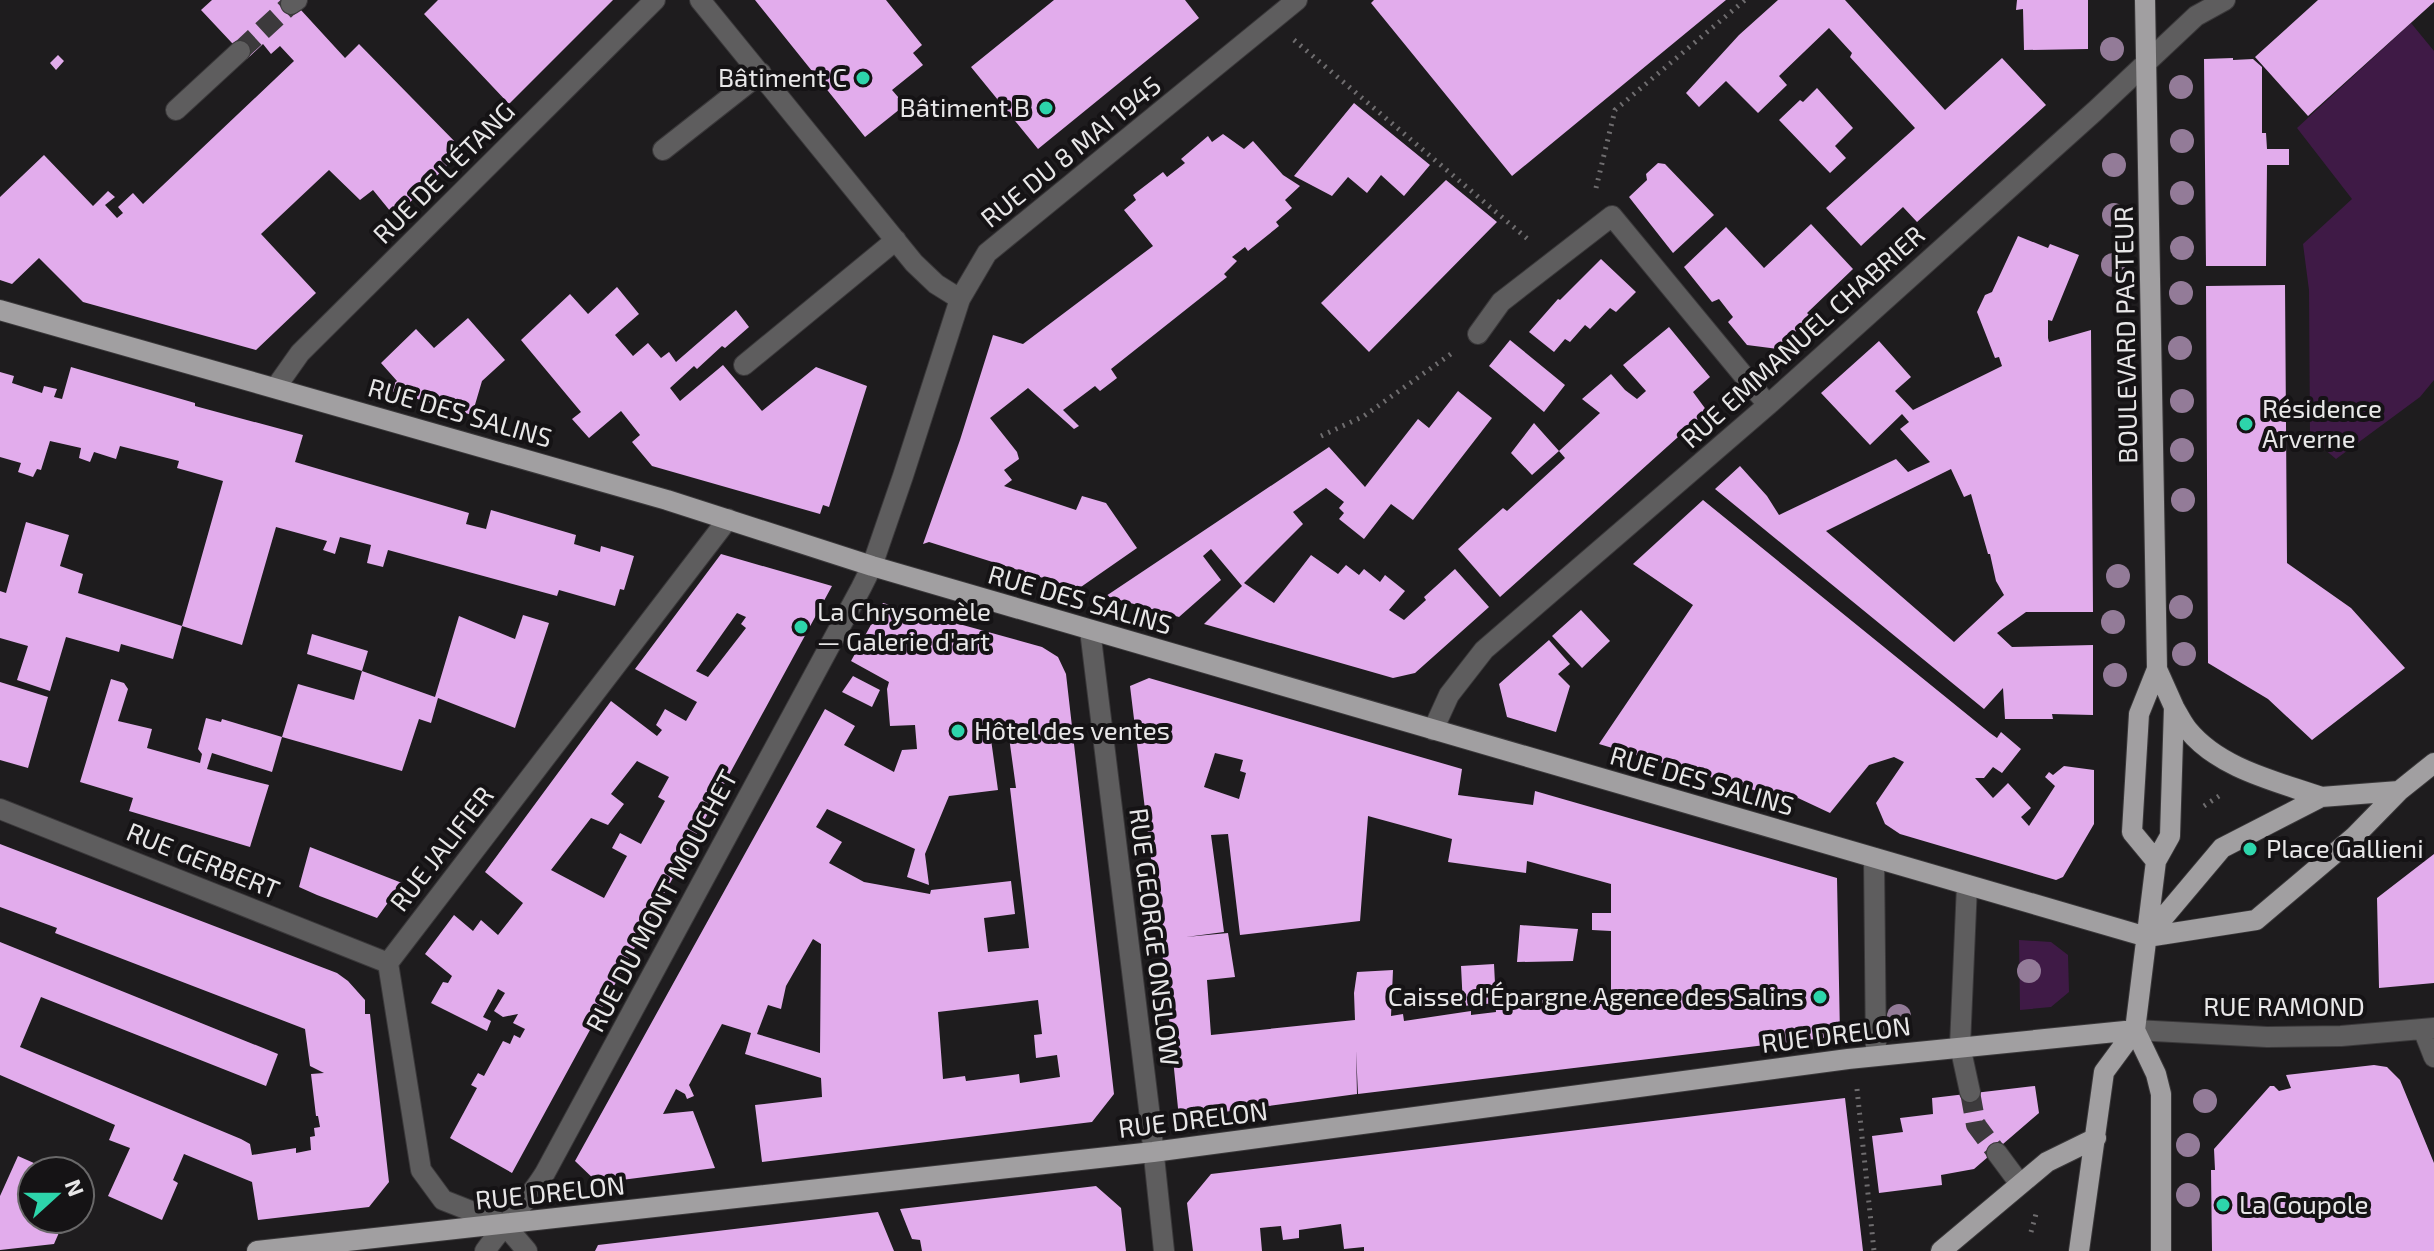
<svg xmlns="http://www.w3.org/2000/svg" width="2434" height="1251" font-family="'Exo 2',sans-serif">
<rect width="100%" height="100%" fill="#1e1c1e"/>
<!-- green -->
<path fill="#3f1a46" d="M2411,23L2434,51V380L2420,397L2336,459L2310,437L2309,290L2303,244L2352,199L2297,128Z
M2019,940L2051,942L2068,955L2069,992L2051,1007L2020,1010Z"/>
<!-- building -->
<path fill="#e2acec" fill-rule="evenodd" d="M212,0H287L300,9L345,58L359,44L463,150L395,217L373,190L360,200L329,170L261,234L316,293L256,350L83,302L39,258L12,284L0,280V197L44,155L93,206L108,191L115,197L105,205L117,218L123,213L118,207L133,193L143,204L294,61L280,46L271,54L263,44L247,59L201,10Z
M438,0H613L509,104L424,14Z
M755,0H886L922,45L913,53L923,65L892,90L905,105L865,137Z
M1054,0H1185L1199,18L1038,149L971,67Z
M1374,0H1726L1512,176L1371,3Z
M1778,0H1845L1945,110L2002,58L2046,105L1917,222L1903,207L1861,246L1826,208L1915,128L1850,57L1852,53L1829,28L1779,76L1787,85L1758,113L1726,81L1699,107L1686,93L1739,35Z
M2017,0H2088V49L2024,50L2023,9L2016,10Z
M2318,0H2434V2L2308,116L2255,57Z
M58,55L64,61L56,70L50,63Z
M2233,58V60L2253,59L2262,67V133H2266L2267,149H2289V165H2267L2266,266H2206L2204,59Z
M1817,88L1853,128L1835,146L1846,158L1830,173L1779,120L1800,100L1803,102Z
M1354,103L1430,165L1404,196L1381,175L1367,193L1348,177L1332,196L1294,176Z
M1223,134L1244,149L1253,141L1283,175L1300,186L1285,200L1292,208L1276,222L1279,226L1248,251L1245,247L1232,257L1237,261L1224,274L1227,277L1111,369L1117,378L1100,391L1095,386L1063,410L1079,426L1074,429L1028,388L990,418L1017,452L1019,459L1004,470L1012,480L1004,486L1076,510L1082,496L1106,503L1137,548L1078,589L929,542L923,544L960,440L993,335L1023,344L1153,246L1124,210L1136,200L1133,195L1163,172L1167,177L1185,163L1181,159L1208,136L1212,142Z
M1658,163L1665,164L1714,215L1673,253L1629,197L1647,180L1646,174Z
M1446,180L1497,222L1369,352L1321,303Z
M1811,224L1853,269L1807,313L1811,317L1778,349L1747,345L1728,322L1733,317L1719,299L1712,302L1684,267L1726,227L1764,268Z
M2018,236L2048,248L2050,244L2079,255L2052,321L2048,320V338L2049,342L2091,330L2093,612H2026L1997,633L2012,647L2093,645V715L2052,714L2053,719H2005L2003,688L1984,709L1715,489L1740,466L1767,496L1779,515L1896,459L1908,472L1930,462L1900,429L1909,422L1902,414L1870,445L1821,393L1879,341L1911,377L1895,391L1913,410L2002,366L1999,357L1995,358L1977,312L1985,295L1992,292ZM1951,469L1964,497L1971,494L1988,554H1990L1996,581L2004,595L1954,642L1826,531Z
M1601,259L1636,292L1616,312L1610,308L1590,329L1585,325L1570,342L1565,339L1554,352L1529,332L1558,299L1560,300Z
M2285,285L2287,563L2351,608L2405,668L2312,740L2268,699L2208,663L2206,286Z
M617,287L639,314L615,335L633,356L648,343L661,358L669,352L676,362L736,310L749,327L725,348L722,346L697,369L694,366L670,388L680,401L723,365L762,411L816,367L867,386L829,507L823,505L820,514L652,466L632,442L640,435L621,411L589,438L572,419L581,412L521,340L570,294L588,314Z
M468,318L505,360L482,381L472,415L387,390L397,381L381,363L416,329L434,348Z
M1669,327L1710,377L1693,392L1707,411L1500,597L1458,549L1503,508L1507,511L1565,458L1559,451L1600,413L1582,399L1611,374L1625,390L1637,399L1646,391L1623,365Z
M1510,340L1565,385L1544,412L1489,366Z
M71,367L195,403V406L303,435L295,462L469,513L466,524L486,529L491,510L576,535L574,544L600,552L601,546L634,556L624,590L620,589L615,606L559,590L557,596L388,550L383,567L367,563L371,545L340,537L335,554L323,550L327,541L276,527L242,645L182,626L223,481L177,468L179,461L120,446L116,459L94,452L90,462L79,458L81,448L50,441L41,470L37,469L33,477L18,472L21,463L0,457V372L14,376L12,383L42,393L44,386L57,389L54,397L62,399Z
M1458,391L1492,418L1413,520L1391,504L1364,539L1339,519L1344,513L1339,508L1344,502L1326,488L1293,512L1303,524L1244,583L1274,603L1311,555L1338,574L1346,565L1359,575L1364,569L1380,582L1385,575L1405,591L1389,610L1404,620L1426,600L1424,597L1455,569L1489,607L1415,673L1393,678L1204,624L1242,586L1211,549L1203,556L1221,580L1179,617L1106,596L1329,447L1365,487L1418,419L1429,428Z
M1534,423L1559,451L1532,475L1511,453Z
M1703,500L1990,733L1997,738L2001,732L2021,749L2002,773L1993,767L1984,778H1975L1993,798L2008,783L2031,808L2021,817L2029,826L2055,786L2045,777L2049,772L2053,775L2064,766L2094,770V824L2063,877L2056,880L1900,834L1885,824L1876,803L1904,762L1894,757L1869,765L1830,813L1798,798L1794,802L1599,744L1693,605L1633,564Z
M26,522L69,535L60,566L83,574L78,593L182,626L173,659L121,644L119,652L66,637L50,691L17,680L28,646L0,638V591L6,593Z
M721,554L832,586L512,1173L450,1138L477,1088L471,1085L478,1073L484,1076L503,1041L510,1044L514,1035L520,1038L525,1029L513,1023L518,1014L503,1017L494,1011L505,993L498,989L483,1017L491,1021L487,1031L431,1003L443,982L448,983L452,976L425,954L454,915L473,931L481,920L498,935L523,903L485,872L611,701L657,736L662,730L656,725L665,709L686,721L697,702L635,669ZM737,613L746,617L741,624L746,628L708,677L696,671ZM637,761L669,777L658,797L665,801L641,844L620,833L612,848L627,856L604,898L551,870L591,818L608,825L624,804L611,794Z
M883,603L1042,647L1058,657L1066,674L1114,1094L1092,1122L762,1162L755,1105L822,1097L821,1078L745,1054L751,1033L722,1024L689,1085L694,1096L687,1099L685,1094L676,1089L663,1114L693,1111L715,1168L598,1183L575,1161L825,709L855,726L844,745L894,772L902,750L917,749L915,725L890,726L887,689L889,682L851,661ZM1008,730L1016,788H1010L1029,948L988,952L984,918L1015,914L1011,881L931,890L930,894L864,882L829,863L842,842L816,827L827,809L915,849L907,877L929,885L925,854L949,796L998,790L990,732ZM813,939L821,944L820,1053L757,1034L768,1005L781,1009L786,986ZM1038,1000L1042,1034L1034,1035L1036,1058L1057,1055L1060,1077L1020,1083L1019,1074L966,1081L965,1076L943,1079L938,1012Z
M1581,610L1610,641L1582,668L1552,636Z
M523,615L549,623L515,728L438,698L431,723L419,719L402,771L282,737L272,772L212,753L207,769L269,785L250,847L129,811L133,798L80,782L111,679L124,683L128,689L118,721L152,729L147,748L200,763L202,754L198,749L206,718L221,722L222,719L282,737L298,684L354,700L362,671L435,697L459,616L515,639Z
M312,634L368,651L362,671L307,654Z
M1549,640L1570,664L1558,674L1570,686L1556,732L1507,717L1499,684Z
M853,676L880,690L872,707L842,692Z
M1149,678L1462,769L1458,795L1533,805L1535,791L1837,878L1840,1036L1358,1094L1356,1051L1357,1094L1179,1118L1161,941L1130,686ZM1215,753L1243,760L1240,771L1246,773L1239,799L1204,787ZM1368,816L1452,839L1448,862L1526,873L1527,861L1611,884V913H1592V930L1611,931V1000H1495L1496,1012L1471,1015V1011L1404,1021L1403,1014L1391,1016L1393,970L1357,972L1354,993L1355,1020L1211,1035L1207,980L1235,977L1228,933L1186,937L1224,932L1211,835L1228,834L1240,935L1360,921Z
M0,682L48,697L28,768L0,760Z
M0,844L337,973L348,981L365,1000V1014H370L389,1182L369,1207L258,1220L252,1182L184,1154L173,1180L178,1183L162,1220L108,1196L130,1148L109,1140L115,1125L0,1075V942L278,1054L266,1086L41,997L20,1047L241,1139L250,1144L252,1155L296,1148V1153L311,1150L310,1137L315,1136L314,1128L320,1127L318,1116H316L311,1074L324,1073L310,1066L305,1029L55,933L57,928L0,907Z
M310,847L402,883L377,918L317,895L299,887Z
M2434,854V983L2379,988L2377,898Z
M1520,925L1578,929L1573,961L1517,962Z
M1494,964L1496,1003L1463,1006L1461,966Z
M2374,1065L2387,1067L2400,1080L2434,1163V1251H2212L2211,1170H2215L2214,1149L2270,1086H2274L2279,1091L2291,1088L2286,1075Z
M2035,1086L2039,1113L1974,1169L1941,1175L1942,1185L1879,1193L1872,1136L1903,1132L1900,1118L1933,1114L1932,1098Z
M1845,1098L1863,1251H1364V1247L1344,1249L1341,1224L1299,1230V1238L1283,1240L1281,1226L1260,1228L1262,1251H1193L1187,1203L1211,1174Z
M18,1156L52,1171H32V1219H65L54,1244L0,1250V1196Z
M80,1183L87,1186L80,1203Z
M1096,1186L1121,1208L1126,1251H922L920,1240L912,1239L900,1209Z
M878,1212L894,1251H595L598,1245Z"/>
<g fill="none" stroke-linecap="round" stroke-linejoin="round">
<!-- minor-tunnel -->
<path stroke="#3c3a3c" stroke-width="20" stroke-dasharray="20 10" stroke-linecap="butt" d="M240,51L291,4
M1970,1092L1976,1125L1997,1153"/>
<defs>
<path id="minor" d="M700,0L914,263L936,284L960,299
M291,4L297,0
M176,110L240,51
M663,150L761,73
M1478,334L1501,302L1612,216L1768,405
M744,365L896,240
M276,387L300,353L655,0
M1090,630L1149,1109L1164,1251
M1433,730L1449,695L1484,650L1768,405L2095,111L2196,16L2225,0
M0,809L388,963
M1874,858L1876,1055
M1967,885L1960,1046L1970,1092
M2423,1029L2434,1057
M2135,1030L2267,1037L2341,1036L2434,1028
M1997,1153L2020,1184
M485,1251C504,1224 528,1201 545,1173L861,588L872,566L903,476L960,299L987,253L1297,0
M527,1251L504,1224L443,1200L421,1170L388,963L728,519"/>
<path id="major" d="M2145,0L2157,669L2139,714L2132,832L2156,861
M0,310L667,500L872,566L2147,937L2256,920L2354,837L2399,791L2434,763
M2175,709C2179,716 2183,724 2188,730C2220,769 2276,781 2321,797
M2147,937L2222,848L2321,797L2399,791
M2135,1030L2156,1074L2161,1094V1251
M257,1251L1153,1152L1848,1059L2135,1030
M1941,1251L2047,1162L2096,1138
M2079,1251L2104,1072L2135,1030L2156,861L2170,836L2174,707L2157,669"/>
</defs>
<!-- minor casing -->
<use href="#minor" stroke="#3a383a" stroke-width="22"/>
<!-- major casing -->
<use href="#major" stroke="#3a383a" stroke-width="22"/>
<!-- path -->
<path stroke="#6f6d6f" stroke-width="5" stroke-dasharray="2 6" stroke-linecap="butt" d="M1294,40L1530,241
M1596,188L1615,110L1745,0
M1321,436L1364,416L1455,351
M2204,806L2222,794
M1857,1089L1874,1251
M2031,1232L2036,1214"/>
<!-- minor -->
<use href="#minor" stroke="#5e5d5e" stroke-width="20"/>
<!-- major -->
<use href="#major" stroke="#a19fa1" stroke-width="20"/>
</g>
<!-- trees -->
<g fill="#937b98">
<circle cx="2112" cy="49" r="12"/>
<circle cx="2181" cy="87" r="12"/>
<circle cx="2182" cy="141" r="12"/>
<circle cx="2114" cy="165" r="12"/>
<circle cx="2182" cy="193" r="12"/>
<circle cx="2114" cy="215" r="12"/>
<circle cx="2182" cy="248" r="12"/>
<circle cx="2113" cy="265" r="12"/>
<circle cx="2181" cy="293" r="12"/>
<circle cx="2180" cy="348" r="12"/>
<circle cx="2182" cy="401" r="12"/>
<circle cx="2182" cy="450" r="12"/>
<circle cx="2183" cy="500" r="12"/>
<circle cx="2118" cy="576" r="12"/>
<circle cx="2181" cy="607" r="12"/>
<circle cx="2113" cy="622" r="12"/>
<circle cx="2184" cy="654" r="12"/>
<circle cx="2115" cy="675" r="12"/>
<circle cx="2029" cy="971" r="12"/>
<circle cx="1899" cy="1016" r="12"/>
<circle cx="2205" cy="1101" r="12"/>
<circle cx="2188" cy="1145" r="12"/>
<circle cx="2188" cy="1195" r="12"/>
</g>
<!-- markers -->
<g fill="#2dd5ab" stroke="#151315" stroke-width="3">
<circle cx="863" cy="78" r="8"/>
<circle cx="1046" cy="108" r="8"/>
<circle cx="2246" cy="424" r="8"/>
<circle cx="801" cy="627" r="8"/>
<circle cx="958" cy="731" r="8"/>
<circle cx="2250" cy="849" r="8"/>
<circle cx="1820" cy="997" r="8"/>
<circle cx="2223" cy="1205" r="8"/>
</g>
<g text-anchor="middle" stroke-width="8" stroke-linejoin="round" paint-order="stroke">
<!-- poi labels -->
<g font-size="26" fill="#e8e7e8" stroke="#151315" text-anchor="start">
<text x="847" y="87" text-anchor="end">Bâtiment C</text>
<text x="1030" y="117" text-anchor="end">Bâtiment B</text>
<text x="2262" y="418">Résidence<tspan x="2262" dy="30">Arverne</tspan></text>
<text x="817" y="621">La Chrysomèle<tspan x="817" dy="30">— Galerie d'art</tspan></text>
<text x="974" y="740">Hôtel des ventes</text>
<text x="2266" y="858">Place Gallieni</text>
<text x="1804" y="1006" text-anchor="end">Caisse d'Épargne Agence des Salins</text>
<text x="2239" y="1214">La Coupole</text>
</g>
<!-- street labels -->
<g font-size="26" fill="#e8e7e8" stroke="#151315">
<text transform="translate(1071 152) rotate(-39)" y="9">RUE DU 8 MAI 1945</text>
<text transform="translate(444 173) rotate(-45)" y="9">RUE DE L'ÉTANG</text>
<text transform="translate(2126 335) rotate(-91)" y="9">BOULEVARD PASTEUR</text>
<text transform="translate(1803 337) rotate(-42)" y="9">RUE EMMANUEL CHABRIER</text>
<text transform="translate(460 413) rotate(16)" y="9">RUE DES SALINS</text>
<text transform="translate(1080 600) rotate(16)" y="9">RUE DES SALINS</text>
<text transform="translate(1702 781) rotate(16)" y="9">RUE DES SALINS</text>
<text transform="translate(442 849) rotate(-52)" y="9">RUE JALIFIER</text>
<text transform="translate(203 861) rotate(22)" y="9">RUE GERBERT</text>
<text transform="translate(662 901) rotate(-62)" y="9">RUE DU MONT MOUCHET</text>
<text transform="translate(1154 937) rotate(83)" y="9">RUE GEORGE ONSLOW</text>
<text x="2284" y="1016">RUE RAMOND</text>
<text transform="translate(1836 1035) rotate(-7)" y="9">RUE DRELON</text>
<text transform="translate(1193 1120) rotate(-7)" y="9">RUE DRELON</text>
<text transform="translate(550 1193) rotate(-6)" y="9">RUE DRELON</text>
</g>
</g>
<!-- north arrow -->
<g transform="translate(56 1195) rotate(69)"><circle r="38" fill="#151315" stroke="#696869" stroke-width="2"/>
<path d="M0-6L14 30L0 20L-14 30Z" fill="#2dd5ab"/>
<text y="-12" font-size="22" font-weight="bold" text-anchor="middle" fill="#e8e7e8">N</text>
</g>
</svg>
